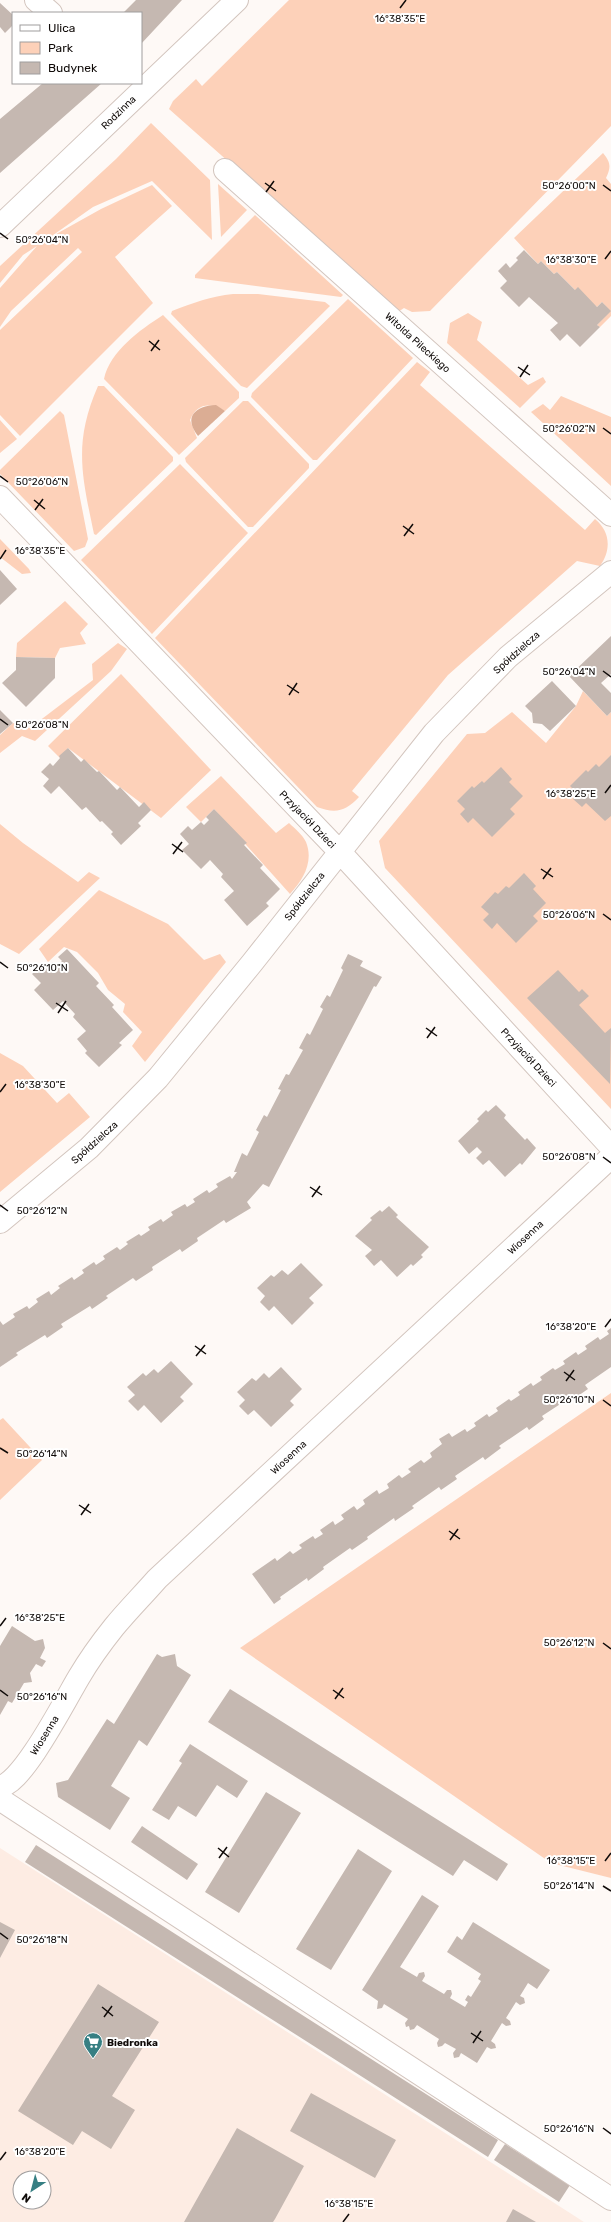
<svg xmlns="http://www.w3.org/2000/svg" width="611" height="2222" font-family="Rubik,sans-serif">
<rect width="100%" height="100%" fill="#fef9f6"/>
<!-- built -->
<path fill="#fdece3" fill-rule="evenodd" d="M0,1848L584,2222H0ZM20,2178H44V2202H20Z"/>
<!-- green -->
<path fill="#fdd1b9" d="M289,0H611V126L430,311L412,312L404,308L398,312L169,109L173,101L196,79L202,86Z
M151,123L210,180L212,240L152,181L93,207L49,238L101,209L152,185L172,206L115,257L153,303L20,436L0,415V330L82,252L78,248L11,311L0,327V288L37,246L23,255L0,283V266L116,159Z
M603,153C611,163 611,167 606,178L611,184V316L600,327L597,325L610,311L602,302L597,307L575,290L557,272L554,274L541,261L538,264L514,238Z
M218,184L247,210L221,237Z
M255,215L343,295L341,297L195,278V275Z
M233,294H258L325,302L330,306L247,388L241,386L171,314L172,311C193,303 211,296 233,294Z
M348,299L413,358L317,460H313L251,397L252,393Z
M468,313L482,322L477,340L528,385L543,377L546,382L520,408L447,343L450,323Z
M163,315L239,392V398L225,411C210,402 197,403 190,420L197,438L179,455L104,379C110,351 140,330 163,315Z
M417,362L430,372L420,385L585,530L595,519C611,532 611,551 600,566L577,561L448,675L352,791L359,797C346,811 336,814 317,807L155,638Z
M98,386H104L173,457V461L96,535L94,534C82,476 73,443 98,386Z
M561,396L611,417V486L531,412L543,404L550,410Z
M243,401H248L309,464V468L253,527H248L186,462L185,458Z
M60,411L64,415L88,539L85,547L74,551L0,474V470Z
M0,420L17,439L0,453Z
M180,464L248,533L152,634L81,560Z
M0,539L29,569L31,573L22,574L0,557Z
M65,601L88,624L80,633L86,644L60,648L55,658L16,657L17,643Z
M118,643L127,649L111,671L35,741L22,736L0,753V735L13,723L30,728L93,680L92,664Z
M121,674L211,770L161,818L68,748L60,758L48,746Z
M583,691L607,716L611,712V1109L385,868L379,841L467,734L485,733L512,712L546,743L576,706Z
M221,776L276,833L289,823C294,828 303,835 306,842C314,862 303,880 290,894L214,809L201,822L186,807Z
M0,824L23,843L78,882L89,872L100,878L19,954L0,944Z
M99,890L168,924L204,960L220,954L226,962L145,1062L132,1046L142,1032L123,1012L125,1004L108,990L98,973L77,952L64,947L48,962L39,949Z
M0,1053L23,1066L57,1103L69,1093L90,1117L0,1192Z
M611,1393V1878L551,1863L240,1648Z
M3,1418L42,1460L0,1500V1420Z"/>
<!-- water -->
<path fill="#dbad94" d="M216,405L225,411L198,436C183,417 195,406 216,405Z"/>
<!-- building -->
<path fill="#c5b8b1" d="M136,0H182L141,44V13H123Z
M0,3L13,15V25L5,33L0,27Z
M43,83H102L0,173V119Z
M524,250L538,264L541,261L554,274L557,272L575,290L578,287L597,307L602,302L611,311L597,325L600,327L580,347L567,334L560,341L550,330L558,323L529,297L519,307L500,288L507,281L498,271L506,263L510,268L518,260L516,258Z
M0,570L17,589L0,605Z
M611,636V674L601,683L611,693V712L607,716L569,676Z
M16,657L55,658V678L26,707L2,683L16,670Z
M552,681L576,706L550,731L542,724L533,723L532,713L525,706Z
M0,710L13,723L0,734Z
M68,748L81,762L84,759L97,772L99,771L117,790L120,787L139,807L144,802L151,810L138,823L141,826L121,845L111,834L113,832L102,821L100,822L86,807L82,810L59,786L51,794L43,786L49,779L41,772L50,763L53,766L60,758L59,756Z
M611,755V816L605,821L586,803L582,807L573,799L578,794L570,786L586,770L588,772L596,764L599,767Z
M501,767L512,779L509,782L523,796L510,809L515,814L492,837L473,818L468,823L460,814L465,809L457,801L472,786L474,788L482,781L484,783Z
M214,809L247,843L244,845L263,865L260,868L280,889L266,903L269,906L247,926L224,900L234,891L221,877L223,874L210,860L201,869L182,850L189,844L180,834L188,826L192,830L201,822L204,825L209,820L206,817Z
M524,873L536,886L533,889L546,903L533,916L538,921L516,943L497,923L492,929L483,920L489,914L481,907L495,892L498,894L506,886L509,888Z
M67,949L99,983L96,986L114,1005L112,1007L133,1030L119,1043L122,1045L99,1067L85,1053L87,1051L77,1039L86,1031L73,1017L75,1014L63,1001L53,1010L34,990L41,983L32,974L41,966L45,970L53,962L57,966L62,961L58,957Z
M348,954L363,961L360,966L382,977L376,987L374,986L269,1187L263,1184L247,1202L251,1208L226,1223L224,1220L197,1238L198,1241L182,1252L180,1249L152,1267L153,1270L136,1281L133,1278L106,1296L108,1298L92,1309L90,1306L61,1324L63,1327L47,1338L45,1335L16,1353L18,1355L0,1367V1321L3,1325L15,1317L13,1314L27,1306L29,1309L38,1302L36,1299L49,1291L51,1295L60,1288L58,1286L72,1277L74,1280L84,1273L82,1270L94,1262L96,1265L105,1259L103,1256L117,1247L120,1250L128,1244L126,1242L139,1234L141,1236L150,1230L148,1227L161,1219L163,1222L173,1215L171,1212L185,1204L187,1207L195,1202L193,1199L207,1190L209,1193L218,1187L216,1184L230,1176L232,1179L237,1172H234L242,1153L247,1156L259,1132L256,1130L264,1115L267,1117L281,1090L278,1089L286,1074L289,1075L303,1050L299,1048L307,1033L310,1035L323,1009L320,1007L327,995L330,997L343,970L341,968Z
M558,970L579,992L582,989L589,996L579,1005L605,1033L611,1028L610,1084L527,998Z
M496,1105L506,1115L504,1118L525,1140L527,1138L536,1148L522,1165L520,1163L505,1177L489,1160L483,1165L476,1158L482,1152L477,1147L469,1154L458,1141L479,1121L477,1119L486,1110L488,1112Z
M389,1206L398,1215L396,1217L429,1247L421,1255L423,1257L413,1266L411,1264L397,1277L381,1260L374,1266L365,1256L372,1250L355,1236L372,1220L370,1218L380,1210L382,1212Z
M301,1263L323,1285L309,1298L314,1303L292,1325L274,1306L269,1311L260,1302L265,1296L257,1288L271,1275L274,1277L282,1270L288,1275Z
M611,1328V1367L585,1385L588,1389L572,1400L571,1397L542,1416L544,1419L529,1430L527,1427L499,1446L501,1448L485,1460L483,1457L455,1476L457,1479L441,1490L439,1487L412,1506L414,1508L395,1521L394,1518L367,1537L368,1539L352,1550L350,1548L323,1567L324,1569L308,1581L307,1578L280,1597L281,1599L274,1604L252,1574L275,1558L277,1561L290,1551L293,1554L302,1548L299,1545L313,1536L315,1539L323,1534L320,1530L333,1521L335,1525L344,1519L341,1515L354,1506L357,1510L365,1504L363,1500L377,1490L379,1494L389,1488L387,1484L399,1475L402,1478L411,1472L408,1469L421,1460L424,1463L432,1457L430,1453L442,1444L439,1439L449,1433L452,1437L465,1429L467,1432L476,1426L474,1423L487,1414L489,1417L498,1411L496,1408L509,1399L511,1401L520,1395L518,1392L531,1383L533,1386L542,1380L540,1377L553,1368L555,1370L565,1364L563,1361L576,1352L578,1355L587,1349L585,1346L598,1337L600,1340L609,1334L607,1331Z
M171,1361L193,1384L180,1397L184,1401L161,1423L144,1405L138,1411L128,1401L135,1395L127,1387L143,1373L146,1376L154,1369L158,1373Z
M281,1367L302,1389L290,1401L294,1405L271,1427L254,1410L248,1415L239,1406L245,1400L237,1392L252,1378L256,1381L264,1373L269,1378Z
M12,1626L35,1641L43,1639L45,1648L40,1658L46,1661L42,1667L36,1664L30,1673L32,1682L24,1683L12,1703L8,1701L0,1715V1646Z
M157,1654L162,1657L175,1654L177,1666L191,1675L147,1746L139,1740L111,1786L130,1798L110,1830L58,1797L56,1783L68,1780L107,1719L114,1724Z
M230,1689L508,1864L497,1881L464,1860L453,1876L208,1722Z
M190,1744L248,1781L237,1798L217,1785L196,1817L178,1806L169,1820L152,1810L182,1763L179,1761Z
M266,1792L301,1813L239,1913L205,1892Z
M142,1826L198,1864L187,1880L131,1842Z
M36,1845L498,2140L488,2157L25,1862Z
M358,1849L392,1871L331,1970L296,1949Z
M422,1895L439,1906L400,1967L417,1977L419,1973L424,1972L425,1976L422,1981L444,1994L447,1990H451L452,1994L450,1998L465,2007L468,2002L465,2000L468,1995L471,1997L481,1981L478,1979L481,1974L447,1952L457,1936L462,1940L473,1922L550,1970L537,1989L528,1983L520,1996L524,1998L525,2003L520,2005L516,2002L506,2018L510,2021L511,2025L506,2026L502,2023L491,2041L495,2044L496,2048L491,2049L487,2047L477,2063L461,2053L459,2057L454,2058L453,2053L456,2049L445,2043L442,2046L438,2047L437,2043L439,2039L417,2025L414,2029L410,2030L409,2026L406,2027L405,2023L408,2019L384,2004L382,2008L377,2009L378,2001L362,1990Z
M0,1922L15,1930L0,1958Z
M98,1984L159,2022L112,2096L135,2110L111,2149L82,2131L73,2145L18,2111Z
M311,2093L396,2140L375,2178L290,2131Z
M237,2128L304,2166L275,2219L273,2222H184Z
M505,2144L570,2185L559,2202L494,2160Z
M513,2209L536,2222H506Z"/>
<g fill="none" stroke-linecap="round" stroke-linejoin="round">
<defs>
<path id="street" d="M36,0L51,13
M225,170L611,515
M0,226L237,0
M0,497L339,851L611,1147
M0,1222L89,1148L158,1078L252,963L434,733L508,657L611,572
M0,1786C21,1787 68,1695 79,1677C89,1660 102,1642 114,1627C128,1610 143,1595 157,1579L611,1157
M4,1802L611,2199"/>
</defs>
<!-- street casing -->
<use href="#street" stroke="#d3c5be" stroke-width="24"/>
<!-- street -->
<use href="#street" stroke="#fff" stroke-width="22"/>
</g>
<!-- ticks -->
<path fill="none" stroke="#100b09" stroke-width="1.5" d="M400,8L406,0M265,183L276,191M603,185L611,191M266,192L274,181M0,233L8,239M605,259L611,251M149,341L160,350M151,351L159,340M518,367L530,375M520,377L528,365M603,428L611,434M0,476L8,482M34,500L45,509M35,510L43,499M403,526L414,534M404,536L413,524M0,559L6,550M603,671L611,677M287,685L299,693M289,695L297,683M0,719L8,725M605,793L611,785M172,844L183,852M173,854L182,842M541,869L553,877M543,879L551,868M603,914L611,920M0,962L8,968M56,1003L68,1011M58,1013L66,1001M426,1028L437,1036M427,1038L435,1027M0,1092L6,1084M603,1157L611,1163M310,1187L322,1195M312,1197L320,1186M0,1205L8,1211M605,1327L611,1319M195,1346L206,1354M196,1356L205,1345M564,1372L575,1380M566,1381L574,1370M603,1400L611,1406M0,1448L8,1453M79,1505L91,1513M81,1515L89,1504M449,1531L460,1539M450,1540L458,1529M0,1626L6,1618M603,1643L611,1649M0,1690L8,1696M333,1690L344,1698M335,1699L343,1688M218,1848L229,1857M219,1858L227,1847M605,1861L611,1853M603,1886L611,1891M0,1933L8,1939M102,2007L113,2016M104,2017L112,2006M471,2033L483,2041M473,2043L481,2031M603,2128L611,2134M0,2160L6,2152M343,2222L349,2214"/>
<!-- icons -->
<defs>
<symbol id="supermarket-pin" viewBox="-11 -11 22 30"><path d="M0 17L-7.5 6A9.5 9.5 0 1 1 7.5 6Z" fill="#367f83" stroke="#fff"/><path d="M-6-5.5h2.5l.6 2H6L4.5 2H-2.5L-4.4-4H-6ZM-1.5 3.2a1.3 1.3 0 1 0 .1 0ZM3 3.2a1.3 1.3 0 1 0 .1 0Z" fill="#fff"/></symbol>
</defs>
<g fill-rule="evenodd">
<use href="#supermarket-pin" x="82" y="2031" width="22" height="30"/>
</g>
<g text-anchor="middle" stroke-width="4" stroke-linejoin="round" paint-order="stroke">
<!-- street labels -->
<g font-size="10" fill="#100b09" stroke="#fff">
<text transform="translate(118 112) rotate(-44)" y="4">Rodzinna</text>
<text transform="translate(418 342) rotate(42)" y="4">Witolda Pileckiego</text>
<text transform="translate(516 652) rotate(-42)" y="4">Spółdzielcza</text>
<text transform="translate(308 819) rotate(46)" y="4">Przyjaciół Dzieci</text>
<text transform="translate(304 896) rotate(-52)" y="4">Spółdzielcza</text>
<text transform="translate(529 1057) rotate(47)" y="4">Przyjaciół Dzieci</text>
<text transform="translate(94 1142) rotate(-42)" y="4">Spółdzielcza</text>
<text transform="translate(525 1237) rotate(-43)" y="4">Wiosenna</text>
<text transform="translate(288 1457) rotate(-43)" y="4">Wiosenna</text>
<text transform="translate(44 1735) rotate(-58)" y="4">Wiosenna</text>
</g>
<!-- poi labels -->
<g font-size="10" font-weight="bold" fill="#100b09" stroke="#fff" text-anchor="start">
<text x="107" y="2046">Biedronka</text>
</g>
</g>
<g font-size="10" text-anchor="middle" fill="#100b09" stroke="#fff" stroke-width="4" stroke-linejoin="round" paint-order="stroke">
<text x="400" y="22">16°38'35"E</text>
<text x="569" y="189">50°26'00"N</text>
<text x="42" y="243">50°26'04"N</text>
<text x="571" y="263">16°38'30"E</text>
<text x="569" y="432">50°26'02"N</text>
<text x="42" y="485">50°26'06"N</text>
<text x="40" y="554">16°38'35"E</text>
<text x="569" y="675">50°26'04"N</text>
<text x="42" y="728">50°26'08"N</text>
<text x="571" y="797">16°38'25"E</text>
<text x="569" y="918">50°26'06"N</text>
<text x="42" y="971">50°26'10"N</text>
<text x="40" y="1088">16°38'30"E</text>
<text x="569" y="1160">50°26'08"N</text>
<text x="42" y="1214">50°26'12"N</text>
<text x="571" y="1330">16°38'20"E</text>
<text x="569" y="1403">50°26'10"N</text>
<text x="42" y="1457">50°26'14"N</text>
<text x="40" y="1621">16°38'25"E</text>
<text x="569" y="1646">50°26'12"N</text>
<text x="42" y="1700">50°26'16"N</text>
<text x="571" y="1864">16°38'15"E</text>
<text x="569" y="1889">50°26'14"N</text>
<text x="42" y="1943">50°26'18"N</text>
<text x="569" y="2132">50°26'16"N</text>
<text x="40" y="2155">16°38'20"E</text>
<text x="349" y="2207">16°38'15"E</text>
</g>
<!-- legend -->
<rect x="12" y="12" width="130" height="72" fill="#ffffff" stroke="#9f9d9d"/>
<rect x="20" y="25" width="20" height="6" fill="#ffffff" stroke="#9f9d9d"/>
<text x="48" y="32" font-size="12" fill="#100b09">Ulica</text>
<rect x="20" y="42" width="20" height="12" fill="#fdd1b9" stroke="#9f9d9d"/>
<text x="48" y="52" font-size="12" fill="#100b09">Park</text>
<rect x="20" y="62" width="20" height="12" fill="#c5b8b1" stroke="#9f9d9d"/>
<text x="48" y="72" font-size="12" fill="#100b09">Budynek</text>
<!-- north arrow -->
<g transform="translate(32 2190) rotate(216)"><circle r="19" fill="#ffffff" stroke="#9f9d9d"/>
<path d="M0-3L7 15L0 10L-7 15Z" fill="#367f83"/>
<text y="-6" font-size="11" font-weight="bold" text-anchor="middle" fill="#100b09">N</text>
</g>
</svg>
